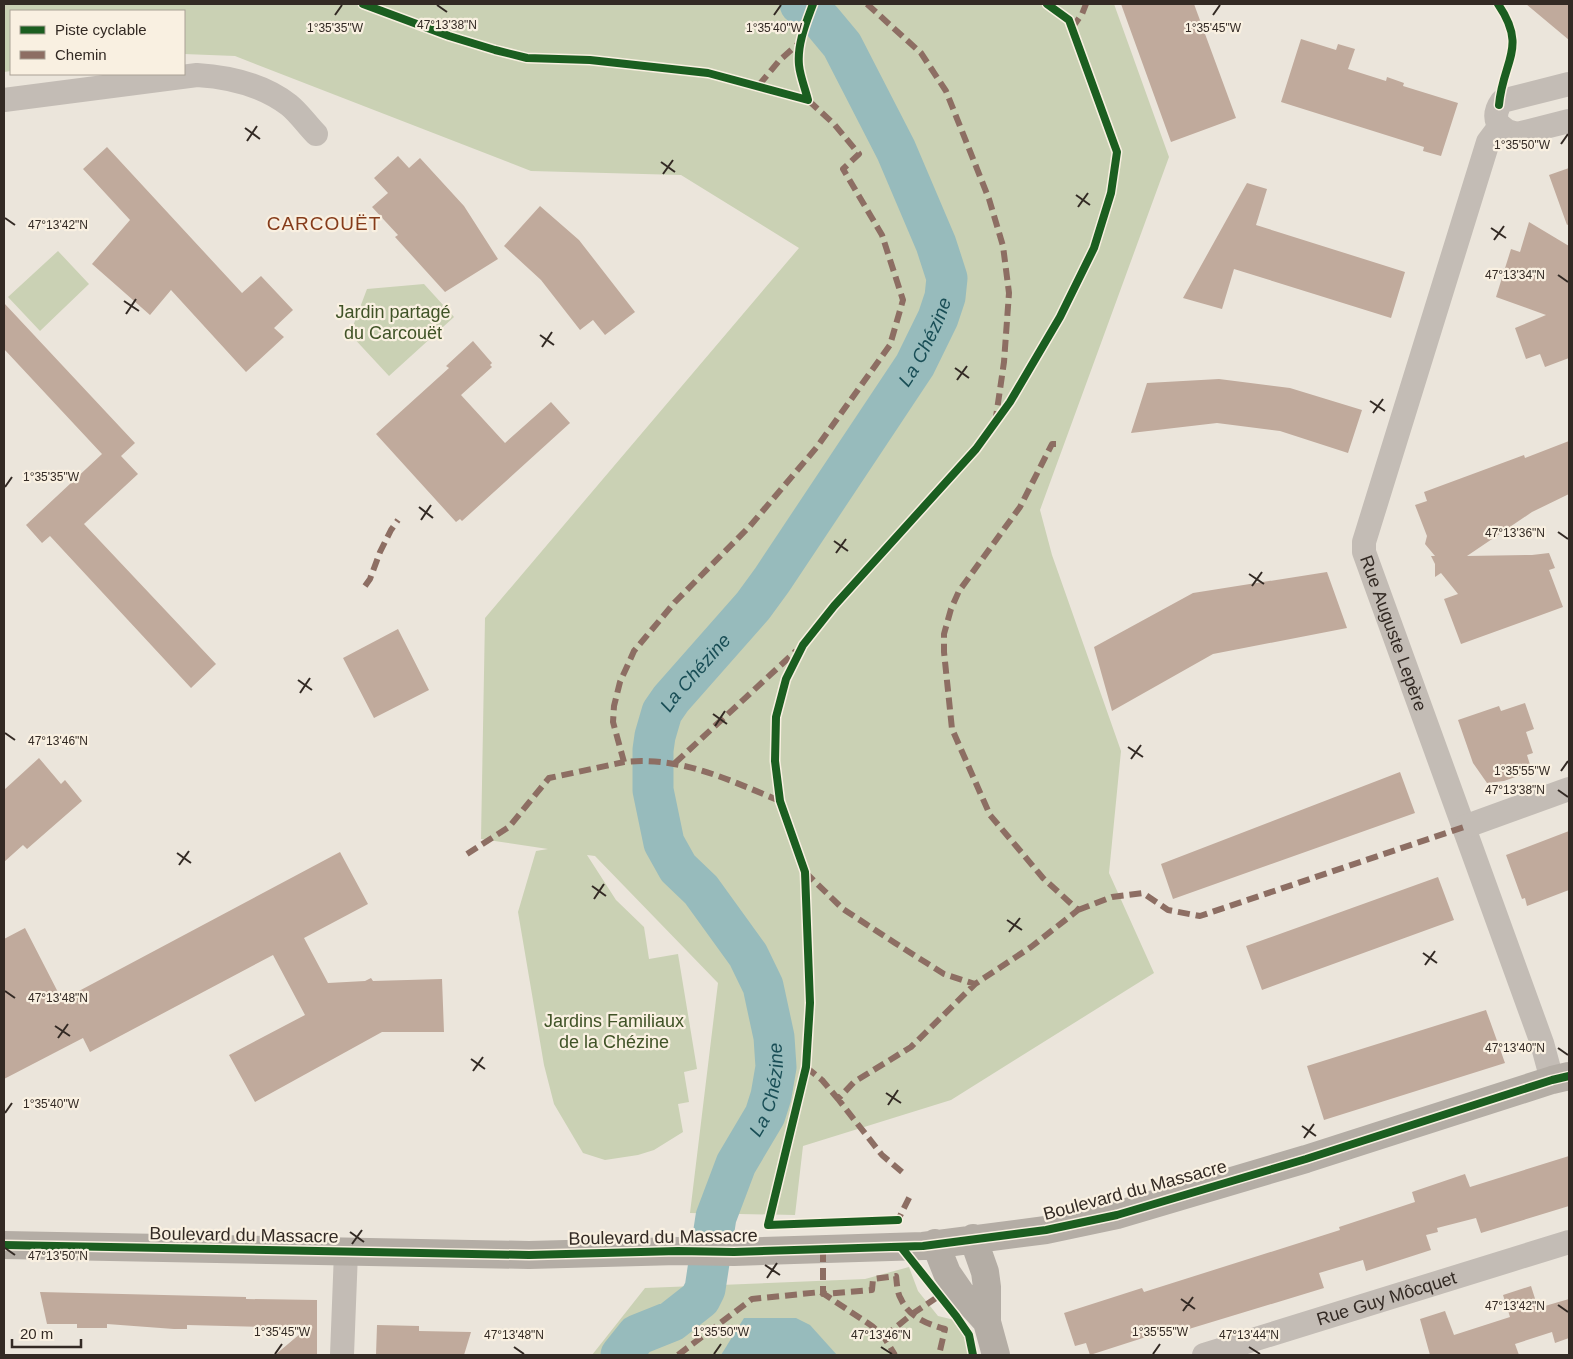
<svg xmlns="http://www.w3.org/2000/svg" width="1573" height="1359" font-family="Arial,sans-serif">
<rect width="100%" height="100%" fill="#ebe5db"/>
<!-- green -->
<path fill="#cad1b4" d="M4,4H1114L1169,157L1040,510L1052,555L1121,751L1109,873L1154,973L951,1100L803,1146L795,1215L690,1213L718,983L595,856L587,855L616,900L644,927L649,959L678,954L697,1069L684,1072L689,1102L678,1104L683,1132L654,1150L638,1155L605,1160L583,1153L554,1104L544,1065L518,912L536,851L548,849L481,839L485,618L799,248L681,175L531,171L235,56L184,54V11H11V71L4,72Z
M58,251L89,284L40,331L8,297Z
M424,284L454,317L389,376L350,334L367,289Z
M909,1267L918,1291L938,1316L967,1323L975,1355H592L645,1288L865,1279Z"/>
<!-- water -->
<path fill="#97bbbc" d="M744,1318H796L810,1325L837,1355H721Z"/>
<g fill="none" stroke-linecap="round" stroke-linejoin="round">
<!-- river -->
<path stroke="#97bbbc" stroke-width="41" id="s1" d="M621,1355L637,1335L672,1321L700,1299L705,1289L716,1217L736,1164L765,1115L771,1096L776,1067L774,1037L763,986L748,955L701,890L678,868L664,843L653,790V750L655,736L662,712L671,699L753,606L772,580L915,365L938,318L945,297L947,278L936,244L896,150L842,45L822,21L800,4"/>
</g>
<!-- building -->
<path fill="#c0aa9c" d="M1121,4H1194L1236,118L1171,142Z
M1526,4H1569V40Z
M1301,39L1336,50L1338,44L1355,49L1348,69L1386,81L1387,77L1404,83L1403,86L1458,103L1441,156L1423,151L1424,147L1281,102Z
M107,147L242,293L261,276L293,310L274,328L284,337L246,372L171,290L150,315L92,264L130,220L83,169Z
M398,156L409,168L420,158L464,206L498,259L445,292L395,237L398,235L372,207L388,193L374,178Z
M1569,168V224L1567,225L1549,175Z
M1247,183L1267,189L1256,225L1405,272L1391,318L1234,269L1222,309L1183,298Z
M540,206L579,240L635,312L605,335L593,320L580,330L541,280L504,246Z
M1529,222L1569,246V358L1545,367L1540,354L1526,359L1515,328L1546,315L1496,297L1511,249L1520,252Z
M4,303L135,443L121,456L138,474L84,524L216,664L191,688L50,536L42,543L26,525L102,454L4,349Z
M473,341L492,363L490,365L492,367L461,395L505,443L551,402L570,423L462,521L460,519L456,522L376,434L449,368L446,366Z
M1219,379L1290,388L1362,410L1348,453L1280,431L1217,423L1131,433L1147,383Z
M1569,441V494L1532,512L1467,556L1532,555L1549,553L1555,568L1549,570L1563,607L1461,644L1444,599L1458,594L1441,573L1435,577V564L1431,556H1435L1425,544L1427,536L1415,505L1427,501L1424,492L1524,455L1525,458Z
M1327,572L1347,628L1213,654L1112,711L1094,647L1193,593Z
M398,629L429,690L374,718L343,658Z
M1525,703L1534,729L1526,732L1533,753L1527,755L1532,771L1504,781L1487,783L1473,763L1458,720L1499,706L1501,711Z
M39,758L61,784L65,780L82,801L27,849L23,845L4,862V790Z
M1400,772L1415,813L1173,899L1161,864Z
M1569,831V890L1527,906L1525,898L1522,899L1506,855Z
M340,852L368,904L304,938L328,983L365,981L371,978L373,981L442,979L444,1032H382L255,1102L229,1055L305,1015L273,955L90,1052L83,1038L4,1079V939L25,928L62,1000Z
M1438,877L1454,920L1262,990L1246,946Z
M1486,1010L1505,1063L1324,1120L1307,1066Z
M1569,1156V1206L1481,1233L1476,1218L1437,1228L1438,1232L1426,1235L1431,1250L1366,1271L1363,1260L1319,1273L1324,1288L1179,1332L1177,1327L1090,1355L1086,1343L1075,1346L1064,1313L1142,1288L1144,1292L1340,1230L1339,1227L1415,1202L1412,1192L1465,1174L1470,1187Z
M1531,1286L1538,1308L1569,1299V1338L1555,1343L1552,1332L1515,1344L1519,1355H1430L1420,1319L1445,1311L1454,1335L1510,1317L1503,1295Z
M40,1292L246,1297V1299L317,1300V1355H275L307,1328L187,1325V1329H174L107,1324V1328H77V1324H47Z
M377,1325L419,1326V1331L471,1332L464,1355H376Z"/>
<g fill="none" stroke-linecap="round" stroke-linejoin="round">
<!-- street -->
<g stroke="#c3bcb5" stroke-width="24">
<path d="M1569,84L1502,101C1497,108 1494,115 1498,124L1507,131L1517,134L1569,121"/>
<path d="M4,100L197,75C229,77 263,85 289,105C299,113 307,125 316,134"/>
<path id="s2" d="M1500,126L1488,142L1364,542V552L1542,1043L1552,1080"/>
<path d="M1464,827L1569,789"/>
<path d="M342,1355L346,1252"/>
<path id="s3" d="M1204,1355L1569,1242"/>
</g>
<!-- secondary -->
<path stroke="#b4ada5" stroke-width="28" d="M973,1238L985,1272L987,1287V1322L996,1355
M935,1243L947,1273L960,1292L987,1322
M4,1245L529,1255L678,1251L734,1252L923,1246L1046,1230L1117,1215L1306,1159L1552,1080L1569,1076"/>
<!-- quiet -->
<path stroke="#8d6e63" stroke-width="6" stroke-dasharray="12 6" stroke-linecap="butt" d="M867,4L921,53L946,91L989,199L1003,246L1009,293L1004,362L996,417
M1072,28L1082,14L1086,4
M759,85L779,61L800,42
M365,586L370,579L380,552L391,530L398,520
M675,763L796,651
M780,801C729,780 681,756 624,762L613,722L614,706L620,682L634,651L675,602L750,526L817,447L890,345L903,300L882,235L843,169L859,154L834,124L808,100L804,98
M467,854L509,827L549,778L624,762
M805,872L843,909L895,943L944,974L975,984L1031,947L1078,910L1043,878L990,815L952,729L944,652V634L951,609L959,591L1020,507L1052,444H1056
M1078,910L1112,897L1143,893L1168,910L1200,916L1464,827
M806,1067L822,1080L838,1099
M902,1172L882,1155L838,1099L854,1082L911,1047L975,984
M893,1220H898L911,1194
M823,1250V1294L872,1290L873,1279L896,1276C897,1283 897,1293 901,1299C909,1317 927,1324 945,1329L939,1355
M884,1337L912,1314L939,1296
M678,1355L752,1299L821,1292L872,1326L884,1337L895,1355"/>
<defs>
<path id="cycleway" d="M363,4L449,36L495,50L527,58L590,60L708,73L808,100C805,88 800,76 799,65C797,44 806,23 813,4
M1498,4C1528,48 1503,60 1499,105
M898,1220L768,1225L806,1067L810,1003L805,872L780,801L775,761L776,717L786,679L803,645L834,606L976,449L1010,402L1060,317L1094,248L1111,193L1117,152L1069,20L1047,4
M4,1245L529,1255L678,1251L734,1252L923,1246L1046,1230L1117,1215L1306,1159L1552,1080L1569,1076
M901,1247L956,1316L969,1335L973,1355"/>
</defs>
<!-- cycleway casing -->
<use href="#cycleway" stroke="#f9f0e1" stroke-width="11"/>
<!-- cycleway -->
<use href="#cycleway" stroke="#1b5e20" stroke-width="8"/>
</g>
<!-- ticks -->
<path fill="none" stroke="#332a24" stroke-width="2" d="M437,5L447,12M335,15L342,5M774,15L781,5M1213,15L1220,5M245,128L260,139M247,141L257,126M1561,144L1568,134M661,162L675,172M663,174L673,160M1076,195L1090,205M1078,207L1088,193M5,218L15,225M1491,228L1506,238M1494,240L1504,226M1558,275L1568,282M124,301L139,311M126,314L136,299M540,335L554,345M542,347L552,332M955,368L969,378M957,380L967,366M1370,401L1385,411M1373,413L1383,399M5,487L12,477M419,507L433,518M421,520L431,505M1558,532L1568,539M834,541L848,551M836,553L846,539M1249,574L1264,584M1252,586L1262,572M298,680L312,690M300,693L310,678M713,714L727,724M715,726L725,711M5,733L15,740M1128,747L1143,757M1131,759L1141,745M1561,771L1568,761M1558,790L1568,797M177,853L191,863M179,865L189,851M592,886L606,896M594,899L604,884M1007,920L1022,930M1009,932L1020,918M1423,953L1437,963M1425,965L1435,951M5,991L15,998M55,1026L70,1036M58,1038L68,1024M1558,1048L1568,1055M471,1059L485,1069M473,1071L483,1057M886,1093L901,1103M888,1105L898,1090M5,1113L12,1103M1302,1126L1316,1136M1304,1138L1314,1124M350,1232L364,1242M352,1244L362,1230M5,1248L15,1255M765,1265L780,1275M767,1278L777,1263M1181,1299L1195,1309M1558,1305L1568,1312M1183,1311L1193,1297M514,1347L524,1354M881,1347L892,1354M1249,1347L1260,1354M275,1354L282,1344M714,1354L721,1344M1153,1354L1160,1344"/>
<g text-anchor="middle" stroke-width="4.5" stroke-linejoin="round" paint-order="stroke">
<!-- park labels -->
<g font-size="18" fill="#405327" stroke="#f9f0e1">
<text x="393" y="318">Jardin partagé<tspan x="393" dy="21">du Carcouët</tspan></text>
<text x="614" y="1027">Jardins Familiaux<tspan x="614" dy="21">de la Chézine</tspan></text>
</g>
<!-- street labels -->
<g font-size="18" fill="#332a24" stroke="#f9f0e1">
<text dy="6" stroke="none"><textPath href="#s2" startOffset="535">Rue Auguste Lepère</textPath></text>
<text transform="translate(1135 1190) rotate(-15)" y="6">Boulevard du Massacre</text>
<text transform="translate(244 1235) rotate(1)" y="6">Boulevard du Massacre</text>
<text transform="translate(663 1237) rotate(-1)" y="6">Boulevard du Massacre</text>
<text dy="6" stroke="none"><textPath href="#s3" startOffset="191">Rue Guy Môcquet</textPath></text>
</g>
<!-- neighbourhood labels -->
<g font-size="19" letter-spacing="1" fill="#853b1a" stroke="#f9f0e1">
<text x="324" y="230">CARCOUËT</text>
</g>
<!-- water labels -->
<g font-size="19" font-style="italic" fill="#194e56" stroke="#f9f0e1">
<text dy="7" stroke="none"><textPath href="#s1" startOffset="1192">La Chézine</textPath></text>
<text dy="7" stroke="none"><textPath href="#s1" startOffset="788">La Chézine</textPath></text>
<text dy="7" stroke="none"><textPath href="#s1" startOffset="322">La Chézine</textPath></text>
</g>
</g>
<g font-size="12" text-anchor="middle" fill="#332a24" stroke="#f9f0e1" stroke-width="4.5" stroke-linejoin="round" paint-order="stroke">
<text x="447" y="29">47°13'38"N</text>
<text x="335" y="32">1°35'35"W</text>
<text x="774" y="32">1°35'40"W</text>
<text x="1213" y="32">1°35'45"W</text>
<text x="1522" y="149">1°35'50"W</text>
<text x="58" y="229">47°13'42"N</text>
<text x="1515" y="279">47°13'34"N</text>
<text x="51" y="481">1°35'35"W</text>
<text x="1515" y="537">47°13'36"N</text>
<text x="58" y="745">47°13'46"N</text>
<text x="1522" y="775">1°35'55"W</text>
<text x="1515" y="794">47°13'38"N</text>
<text x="58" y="1002">47°13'48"N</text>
<text x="1515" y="1052">47°13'40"N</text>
<text x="51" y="1108">1°35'40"W</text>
<text x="58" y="1260">47°13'50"N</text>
<text x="1515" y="1310">47°13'42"N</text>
<text x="282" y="1336">1°35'45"W</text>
<text x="721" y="1336">1°35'50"W</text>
<text x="1160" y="1336">1°35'55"W</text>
<text x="514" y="1339">47°13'48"N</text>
<text x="881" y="1339">47°13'46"N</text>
<text x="1249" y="1339">47°13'44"N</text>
</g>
<!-- border -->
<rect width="1573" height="1359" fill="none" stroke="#332a24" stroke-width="10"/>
<!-- legend -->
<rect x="10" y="10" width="175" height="65" fill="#f9f0e1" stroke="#aaa195"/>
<rect x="20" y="26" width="25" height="8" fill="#1b5e20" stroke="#aaa195"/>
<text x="55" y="35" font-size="15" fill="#332a24">Piste cyclable</text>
<rect x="20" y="51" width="25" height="8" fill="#8d6e63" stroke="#aaa195"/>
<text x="55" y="60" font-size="15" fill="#332a24">Chemin</text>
<!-- scale -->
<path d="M12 1339v8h69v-8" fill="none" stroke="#332a24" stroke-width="2.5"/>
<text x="20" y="1339" font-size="15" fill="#332a24" stroke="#f9f0e1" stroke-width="4" paint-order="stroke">20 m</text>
</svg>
